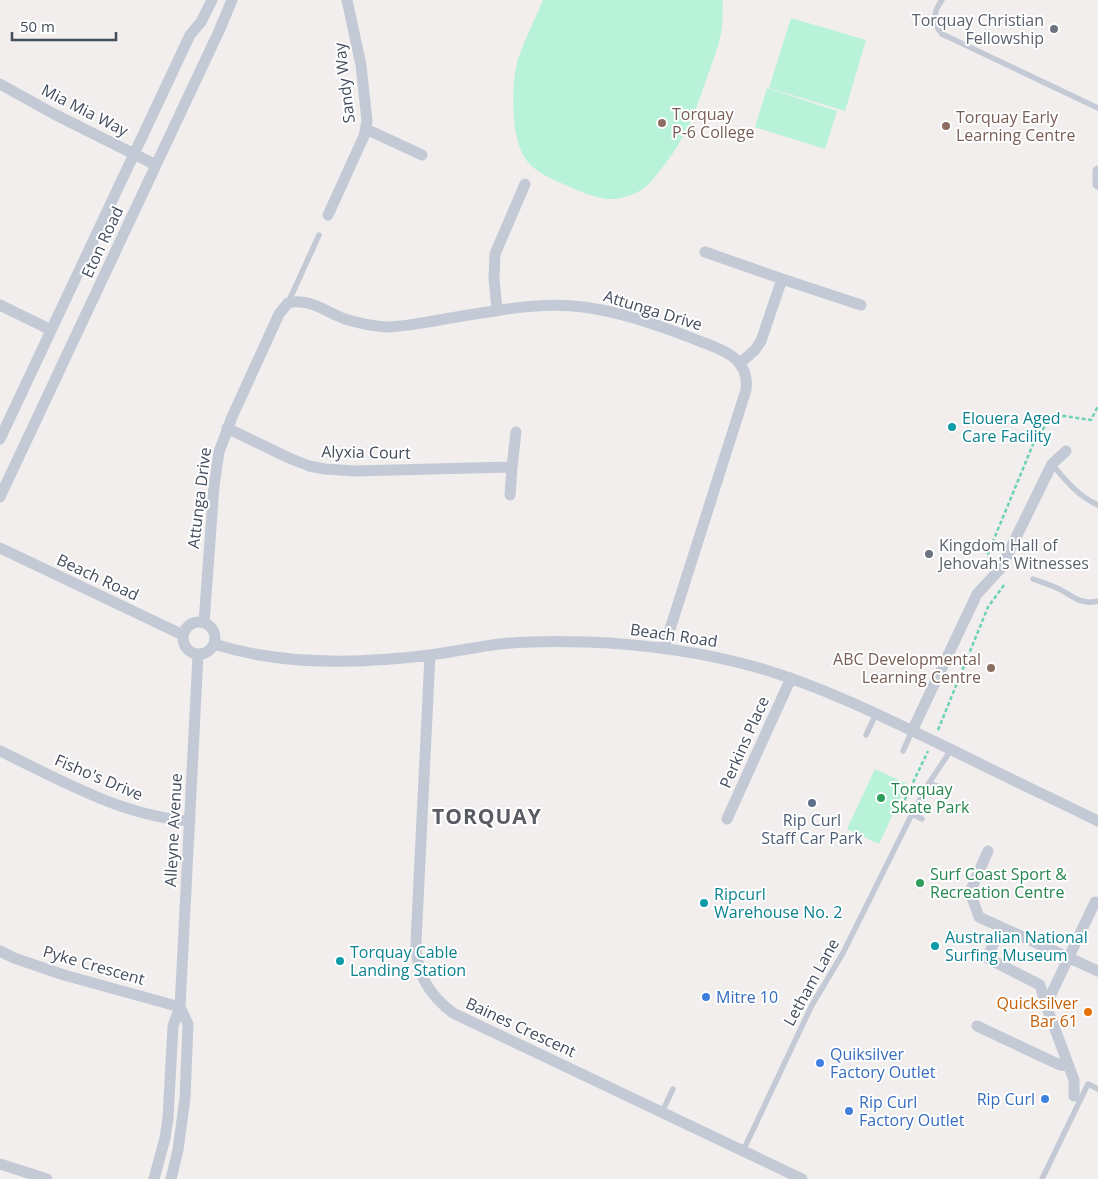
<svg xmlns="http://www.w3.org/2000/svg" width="1098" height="1179" font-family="'Open Sans',sans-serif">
<rect width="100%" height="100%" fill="#f1eeed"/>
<!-- green -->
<path fill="#b8f2d8" d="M543,0H723C722,9 723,18 722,27C720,44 713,61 707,77C695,113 686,138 662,168C653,179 646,190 631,195C609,204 590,196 570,187C555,180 539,175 528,162C510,142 511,84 518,59C525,39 535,19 543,0Z
M791,18L866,40L845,111L769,88Z
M767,88L837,111L825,149L755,127Z
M875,769L907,784L879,844L847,829Z"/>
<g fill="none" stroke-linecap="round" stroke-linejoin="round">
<!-- path -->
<path stroke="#6dd3b2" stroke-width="2.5" stroke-dasharray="4 2.5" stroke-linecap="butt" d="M991,559L987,556L1034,442L1050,419L1064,416L1091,420L1098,406
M938,730L988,607L1004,585
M894,813L898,814L928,751"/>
<!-- lane -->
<path stroke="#c3cad6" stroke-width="5.5" d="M942,0C933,12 932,22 942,34L1098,108
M288,303L319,235
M1052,464C1065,480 1079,497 1098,505
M1033,579C1041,582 1049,584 1057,588C1071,594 1080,606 1098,601
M866,735L876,714
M903,751L912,731
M929,783L937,786
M912,814L922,819
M662,1112L673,1089
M743,1151L812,1005L843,953L912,814L929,783L951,750
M1042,1179L1088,1084L1098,1089"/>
<!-- street -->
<path stroke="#c3cad6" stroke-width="11" d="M0,84L54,114L156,165
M366,129L422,155
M1098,171V184
M328,215L364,136L367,121L361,65L347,0
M705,252L782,279L761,341L755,350L740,363
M782,279L861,305
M0,305L51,330
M497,310L494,278L495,254L525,184
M227,428L289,458L309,466L325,469L355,471L512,467L516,432
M0,439L190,35L201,22L212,0
M510,495L512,467
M0,497L219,31L232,0
M0,548L183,635
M183 638a16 16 0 1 1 32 0a16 16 0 1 1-32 0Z
M204,623L214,486L219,452L232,417L279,314L288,303C308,297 328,313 345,319C358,323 373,326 386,327C400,327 414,324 428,322C450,318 473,314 495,311C524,306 554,303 583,307C623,312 662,326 699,341C724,350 750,359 746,390L664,648
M214,644C283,666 359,664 430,655C453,652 476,647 499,644C528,641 557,641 587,642C644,644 701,652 756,667C824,687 888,719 952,750C1000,774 1049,797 1098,821
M430,655L416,942C416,973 428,994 453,1013L802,1179
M912,731L977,594L1001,568L1052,464L1066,451
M0,751C61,780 121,816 190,821
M727,819L791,678
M988,851L970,892L979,917L1098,971
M1001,927L987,958L1040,985L1046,1005
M0,951L14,958L64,975L180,1007
M977,1026L1060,1065L1069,1066
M1074,1096V1080L1046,1005L1095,902
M0,1164L47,1179
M154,1179L165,1138L168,1118L173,1026L180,1007L198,655
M171,1179L178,1150L185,1098L188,1024L180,1007"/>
</g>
<!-- markers -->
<g fill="#6b7280" stroke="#fff" stroke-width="2">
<circle cx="1054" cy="29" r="5"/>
<circle cx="929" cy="554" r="5"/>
</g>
<g fill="#8d6e63" stroke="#fff" stroke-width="2">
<circle cx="662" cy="123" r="5"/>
<circle cx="946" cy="126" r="5"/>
<circle cx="991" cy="668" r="5"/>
</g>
<g fill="#0f9aa8" stroke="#fff" stroke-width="2">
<circle cx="952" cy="427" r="5"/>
<circle cx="704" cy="903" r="5"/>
<circle cx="935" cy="946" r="5"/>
<circle cx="340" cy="961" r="5"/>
</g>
<g fill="#2e9e5b" stroke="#fff" stroke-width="2">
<circle cx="881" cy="798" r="5"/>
<circle cx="920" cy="883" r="5"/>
</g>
<circle fill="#5c6f8a" stroke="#fff" stroke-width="2" cx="812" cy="803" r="5"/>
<g fill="#3f7fe0" stroke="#fff" stroke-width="2">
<circle cx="706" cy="997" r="5"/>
<circle cx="820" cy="1063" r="5"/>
<circle cx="1045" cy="1099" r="5"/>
<circle cx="849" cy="1111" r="5"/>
</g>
<circle fill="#e8710a" stroke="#fff" stroke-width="2" cx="1088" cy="1012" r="5"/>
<g text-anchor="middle" stroke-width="4" stroke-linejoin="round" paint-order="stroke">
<!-- worship labels -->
<g font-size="16" fill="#5b616d" stroke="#fff" text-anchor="end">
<text x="1044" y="26">Torquay Christian<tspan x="1044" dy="18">Fellowship</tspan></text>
<text x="939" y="551" text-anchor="start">Kingdom Hall of<tspan x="939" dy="18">Jehovah's Witnesses</tspan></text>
</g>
<!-- street labels -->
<g font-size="16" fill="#444d5d" stroke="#fff">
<text transform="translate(344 83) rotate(-97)" y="6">Sandy Way</text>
<text transform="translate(85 110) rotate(27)" y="6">Mia Mia Way</text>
<text transform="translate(102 242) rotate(-65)" y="6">Eton Road</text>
<text transform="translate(653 310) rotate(17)" y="6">Attunga Drive</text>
<text transform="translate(366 452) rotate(1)" y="6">Alyxia Court</text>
<text transform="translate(199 498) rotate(-83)" y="6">Attunga Drive</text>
<text transform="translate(98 577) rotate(25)" y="6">Beach Road</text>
<text transform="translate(674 635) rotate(8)" y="6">Beach Road</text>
<text transform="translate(744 742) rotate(-66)" y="6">Perkins Place</text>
<text transform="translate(99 777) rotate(23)" y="6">Fisho's Drive</text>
<text transform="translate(173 830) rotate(-87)" y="6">Alleyne Avenue</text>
<text transform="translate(94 965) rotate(16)" y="6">Pyke Crescent</text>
<text transform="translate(811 982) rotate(-61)" y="6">Letham Lane</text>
<text transform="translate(521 1027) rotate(25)" y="6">Baines Crescent</text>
</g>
<!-- education labels -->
<g font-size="16" fill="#785e54" stroke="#fff" text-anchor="start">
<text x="672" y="120">Torquay<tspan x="672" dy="18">P-6 College</tspan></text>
<text x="956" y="123">Torquay Early<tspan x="956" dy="18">Learning Centre</tspan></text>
<text x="981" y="665" text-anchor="end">ABC Developmental<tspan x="981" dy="18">Learning Centre</tspan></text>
</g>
<!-- culture labels -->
<g font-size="16" fill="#0d838f" stroke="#fff" text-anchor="start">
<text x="962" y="424">Elouera Aged<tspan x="962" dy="18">Care Facility</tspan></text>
<text x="714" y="900">Ripcurl<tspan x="714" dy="18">Warehouse No. 2</tspan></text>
<text x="945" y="943">Australian National<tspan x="945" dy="18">Surfing Museum</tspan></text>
<text x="350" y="958">Torquay Cable<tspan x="350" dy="18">Landing Station</tspan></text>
</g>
<!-- leisure labels -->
<g font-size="16" fill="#27864d" stroke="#fff" text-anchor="start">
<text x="891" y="795">Torquay<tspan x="891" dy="18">Skate Park</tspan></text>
<text x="930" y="880">Surf Coast Sport &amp;<tspan x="930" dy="18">Recreation Centre</tspan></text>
</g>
<!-- service labels -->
<g font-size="16" fill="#4e5e75" stroke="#fff">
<text x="812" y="826">Rip Curl<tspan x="812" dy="18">Staff Car Park</tspan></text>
</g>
<!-- shop labels -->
<g font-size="16" fill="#366cbe" stroke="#fff" text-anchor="start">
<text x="716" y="1003">Mitre 10</text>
<text x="830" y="1060">Quiksilver<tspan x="830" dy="18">Factory Outlet</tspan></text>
<text x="1035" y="1105" text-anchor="end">Rip Curl</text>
<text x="859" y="1108">Rip Curl<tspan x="859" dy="18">Factory Outlet</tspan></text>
</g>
<!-- food labels -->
<g font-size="16" fill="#c56008" stroke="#fff" text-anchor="end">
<text x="1078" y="1009">Quicksilver<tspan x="1078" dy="18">Bar 61</tspan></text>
</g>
<!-- district labels -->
<g font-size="21" font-weight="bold" letter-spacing="1" fill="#5a5c63" stroke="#fff">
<text x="487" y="824">TORQUAY</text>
</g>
</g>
<!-- scale -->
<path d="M12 32v8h104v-8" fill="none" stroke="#444d5d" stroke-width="2.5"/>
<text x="20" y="32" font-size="15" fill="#444d5d" stroke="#ffffff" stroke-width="4" paint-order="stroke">50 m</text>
</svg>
